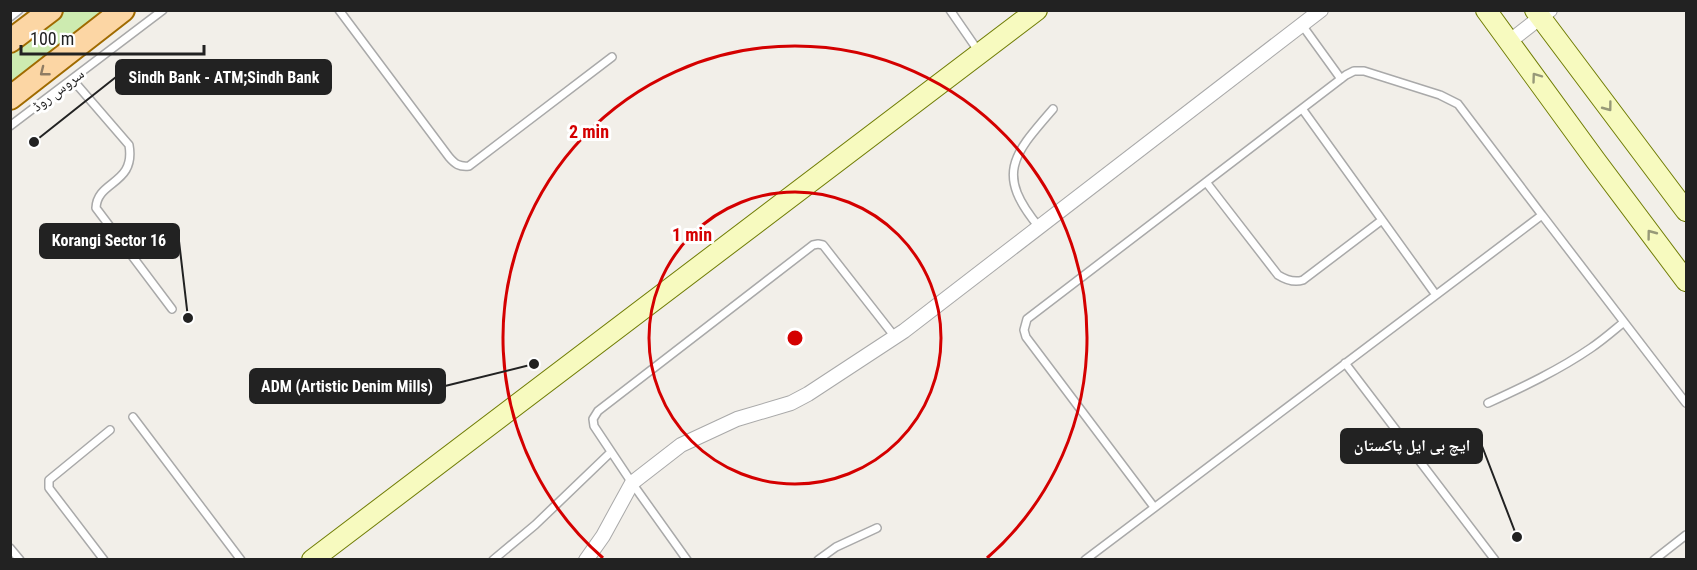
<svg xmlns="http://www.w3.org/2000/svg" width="1697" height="570" font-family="'Roboto Condensed','Noto Naskh Arabic',sans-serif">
<rect width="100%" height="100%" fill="#f2efe9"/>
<!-- grass -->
<path fill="#cdebb0" d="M62,11H104L11,82V50Z"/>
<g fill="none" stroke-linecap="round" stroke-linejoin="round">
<defs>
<path id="lane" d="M339,10L449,157C455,164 459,167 469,166L612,57
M950,10L979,52
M10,17L19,10
M1302,25L1341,79
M72,79L129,145C136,185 97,180 96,208L172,309
M1303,110L1436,295
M10,126L163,10
M1206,182L1278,275C1286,280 1294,283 1303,280L1382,220
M1039,227C995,174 1013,155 1053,109
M1345,363L1495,560
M1488,403C1523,387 1559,370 1591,348C1603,340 1613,331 1624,322
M133,417L241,560
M1154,507L1026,337L1024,330L1027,319L1346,75L1354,71H1364L1440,95L1458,104L1542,215
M10,548L20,560
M104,560L49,488V480L110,430
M493,560L535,525L611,452
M687,560L632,483L594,426L593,419L598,411L813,245L818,244L823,245L895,337
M818,560L836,547L877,528
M1085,560L1542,215L1686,403
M1654,560L1686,535"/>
<path id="street" d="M1510,41L1550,10
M586,560L603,536L632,483L681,445L737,419L791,403L808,394L904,331L1321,10"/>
<path id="secondary" d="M1486,10L1596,161L1686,281
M1535,10L1686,211
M312,560L1037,10"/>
<path id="primary" d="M10,41L51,10
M10,98L123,10"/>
</defs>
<!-- lane casing -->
<use href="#lane" stroke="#a9a9a9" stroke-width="10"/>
<!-- street casing -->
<use href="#street" stroke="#a9a9a9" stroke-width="16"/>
<!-- secondary casing -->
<use href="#secondary" stroke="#707d05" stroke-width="22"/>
<!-- primary casing -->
<use href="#primary" stroke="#a06b00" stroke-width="26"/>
<!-- lane -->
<use href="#lane" stroke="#fff" stroke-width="7"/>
<!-- street -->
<use href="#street" stroke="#fff" stroke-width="14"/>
<!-- secondary -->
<use href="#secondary" stroke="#f7fabf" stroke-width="20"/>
<!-- primary -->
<use href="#primary" stroke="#fcd6a4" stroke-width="22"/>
</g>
<!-- one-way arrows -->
<defs><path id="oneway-chevron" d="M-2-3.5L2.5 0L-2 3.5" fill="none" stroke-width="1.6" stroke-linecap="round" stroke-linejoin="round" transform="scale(1.5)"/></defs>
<use stroke="#8f7c63" href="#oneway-chevron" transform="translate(44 72) rotate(142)"/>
<g stroke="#979978">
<use href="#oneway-chevron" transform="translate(1536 77) rotate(-126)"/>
<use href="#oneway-chevron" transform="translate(1608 107) rotate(53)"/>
<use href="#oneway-chevron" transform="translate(1651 234) rotate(-127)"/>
</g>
<!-- distance rings -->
<g fill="none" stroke="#d40000" stroke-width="3">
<circle cx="795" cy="338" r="146"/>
<path d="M603 558A292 292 0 1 1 987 558"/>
</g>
<g text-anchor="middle" stroke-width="6" stroke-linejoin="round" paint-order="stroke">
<!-- street labels -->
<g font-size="15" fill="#222" stroke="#fff">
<text transform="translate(58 90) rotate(-37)" y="5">سروس روڈ</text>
</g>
</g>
<circle cx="795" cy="338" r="9" fill="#d40000" stroke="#fff" stroke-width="3"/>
<g font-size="18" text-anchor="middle" font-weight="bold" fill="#d40000" stroke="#fff" stroke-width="6" stroke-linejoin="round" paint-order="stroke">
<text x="589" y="138">2 min</text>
<text x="692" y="241">1 min</text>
</g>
<!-- callouts -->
<path fill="none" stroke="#222" stroke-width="2" d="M34 142L116 77M188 318L179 241M534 364L445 386M1517 537L1482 446"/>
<g fill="#222" stroke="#fff" stroke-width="2">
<circle cx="34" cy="142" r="6"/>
<circle cx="188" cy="318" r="6"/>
<circle cx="534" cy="364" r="6"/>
<circle cx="1517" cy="537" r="6"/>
</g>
<g fill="#222" stroke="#222" stroke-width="2">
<rect x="116" y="60" width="215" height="34" rx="6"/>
<rect x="40" y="224" width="139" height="34" rx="6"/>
<rect x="250" y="369" width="195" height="34" rx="6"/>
<rect x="1341" y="429" width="141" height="34" rx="6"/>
</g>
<g font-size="16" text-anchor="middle" font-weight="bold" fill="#fff">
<text x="224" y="83">Sindh Bank - ATM;Sindh Bank</text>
<text x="109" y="246">Korangi Sector 16</text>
<text x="347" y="392">ADM (Artistic Denim Mills)</text>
<text x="1412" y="451">ایچ بی ایل پاکستان</text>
</g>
<!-- border -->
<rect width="1697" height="570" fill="none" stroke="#222222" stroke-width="24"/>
<!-- scale -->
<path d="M21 45v9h183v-9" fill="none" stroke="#222222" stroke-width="3"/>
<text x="30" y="45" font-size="18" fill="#222222" stroke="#ffffff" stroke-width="4.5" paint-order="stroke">100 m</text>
</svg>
